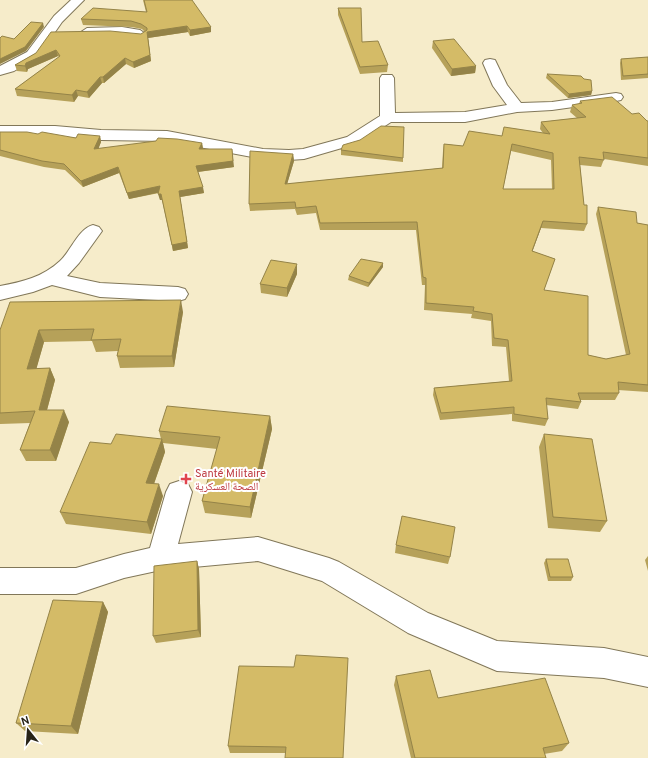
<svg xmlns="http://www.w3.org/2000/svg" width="648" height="758" font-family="Overpass,'Noto Naskh Arabic',sans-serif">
<rect width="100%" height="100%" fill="#f6ecca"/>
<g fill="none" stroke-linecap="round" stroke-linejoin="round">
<defs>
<path id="minor" d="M71,0H84L62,22L37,58L14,71L0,75V66L27,52L54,16Z
M122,27L140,30L147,35L141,39L122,34L87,36L81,32L87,28Z
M490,59L495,60L507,85L521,103L552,102L616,93L621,94L623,97L621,100L616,101L552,110L517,112L465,122H391L359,143L304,159L289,160L263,159L167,141L101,140L55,136H0V126H55L101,130L167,131L263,149L289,150L303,149L347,137L380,116V78L382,75H392L394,78L395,113L465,112L507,105L493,86L483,63L485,60Z
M93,225L99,227L102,231L79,263L67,276L100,283L178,287L185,289L188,294L185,299L178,301L100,297L52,285L33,292L0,300V286C22,282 43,277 60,261C71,251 78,229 93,225Z
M179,481L188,484L192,492L178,544L258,537L329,558L339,562L428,613L497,641L604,648L648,657V687L604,678L497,671L408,633L322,581L258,561L161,570L124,578L76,594H0V568H76L124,554L150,548L166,492L170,484Z"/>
</defs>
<!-- minor casing -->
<use href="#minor" stroke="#817759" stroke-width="2"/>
<!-- minor -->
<use href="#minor" fill="#fff" fill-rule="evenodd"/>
</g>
<!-- wall -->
<path fill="#b6a159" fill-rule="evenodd" d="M143,0L211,27V32L190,36L188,32L148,38L151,61L134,68L126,64L104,83H102L89,98L78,96L74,102L17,96L15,89L59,57L58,56L28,69L27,72L17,71L15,65L36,53L141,34L145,32L142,29L132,27L83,25L81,19L146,12Z
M338,8L362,42L388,65L387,72L360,74L338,15Z
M433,41L476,66L475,73L451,76L432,48Z
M648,57V78L621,80L620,63L621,59Z
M547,74L592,91L591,95L568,98L546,78Z
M580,101L632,114L648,121V166L604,159L601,167L580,165L584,205L587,224L584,231L541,228L532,251L555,259L544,290L588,355L606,359L626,355L596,214L598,207L637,223L648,225V392L618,390L619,393L615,400H580L581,402L578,409L546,405L548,419L545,426L512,421V414L440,420L433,395L434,388L509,381L506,347L492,346L491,321L471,318L472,314L424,310L425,285H422L416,230H320L316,213L297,215L295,209L250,211L249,204L293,154L294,161L287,184L442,168L443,151L444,144L463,146L502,136L543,133L540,129L541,122L577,118L570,112L572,105L579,104ZM511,151L551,160L552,189H503Z
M0,132L76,138L100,136L101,142L98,149L202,143L203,149L234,167L198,172L204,193L180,197L188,248L173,251L162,200H160L159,193L129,199L119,173L83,187L65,170L44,167L0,156Z
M360,140L403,158V162L341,155V150Z
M383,267L368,287L348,280L349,276Z
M297,274L287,297L261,293L260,284Z
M183,312L174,367L120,368L117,356L118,351L96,352L92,341L44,342L36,369L50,368L55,380L47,410L69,422L56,461H26L20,450L30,423L0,424V330Z
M270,416L272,429L251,518L205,513L202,501L217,449L163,443L165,452L154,484L163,496L151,534L66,524L60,512L111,444L161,439L159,431Z
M544,434L607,521L600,532L548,528L539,447Z
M396,545L450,557L448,564L395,553Z
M648,556V571L645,560Z
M546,559L573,577L571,581H548L544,563Z
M197,561L199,569L201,637L156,643L153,636Z
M103,602L108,612L78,734L25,731L16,723Z
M294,667L286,753H230L228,746Z
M396,676L438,698L569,743L562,751L544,754L546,758H411L394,685Z"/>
<!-- shaded-wall -->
<path fill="#948348" d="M43,23L44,27L26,51L0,64V59Z
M187,26L188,32L148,38L151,61L134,68L133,62L147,32Z
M211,27V32L190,36V30Z
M56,50L58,56L28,69L27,72L25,66L26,63Z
M125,58L126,64L104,83L103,77Z
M476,66L475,73L451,76L452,69Z
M100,77L102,83L89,98L87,92Z
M76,90L78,96L74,102L72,95Z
M592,91L591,95L568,98L569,94Z
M100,136L101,142L96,155L94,149Z
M202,143L203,149H199Z
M232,149L234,167L197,172L196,166Z
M293,154L294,161L285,191V184Z
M118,167L119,173L83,187L81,181Z
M160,186L161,192L129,199L127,193Z
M203,187L204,193L180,197L188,248L173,251L172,245L179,191Z
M158,194H161L162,200H160Z
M543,221L541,228L530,258L532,251Z
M383,263V267L368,287L369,283Z
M297,264V274L287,297V288Z
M181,300L183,312L174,367L172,356Z
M39,330L44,342L33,381L27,369Z
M50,368L55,380L44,421L39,410Z
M64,410L69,422L56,461L50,450Z
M270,416L272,429L251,518L250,507Z
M162,439L165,452L150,495L146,483Z
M159,484L163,496L151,534L147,522Z
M197,561L199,569L201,637L198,630Z
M103,602L108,612L78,734L71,726Z"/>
<!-- building -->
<path fill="#d4bb67" stroke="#948348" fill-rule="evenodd" d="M144,0H192L211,27L190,30L187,26L147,32L150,55L133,62L125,58L103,77H100L87,92L76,90L72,95L15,89L60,56L56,50L26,63L25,66L15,65L36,53L51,32L110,31L141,34L147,30V28L141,24L131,21L81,19L93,8L147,12Z
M338,8H361L362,42L378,41L388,65L360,67Z
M31,22L43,23L25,47L0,59V38L2,36L14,39Z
M454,39L476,66L452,69L433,41Z
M648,57V74L623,76L621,59Z
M547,74L581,76L584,79L591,80L592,91L569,94Z
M612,97L632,114L639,113L647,121H648V158L603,152L604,160L579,157L584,205H587V224L543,221L532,251L555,259L544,290L588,296V355L606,359L630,354L598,207L636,212L637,223L648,225V385L618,382L619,393H578L581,402L546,398L548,419L514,414V407L441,413L434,388L512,381L508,340L494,338L492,314L473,311L474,307L426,303V278L423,277L417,222L320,223L316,206L296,208L295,202L249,204L250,151L293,154L285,184L443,168L444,144L463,146L469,131L502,136L504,127L550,134L541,122L586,117L572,105L582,103L580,101ZM512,144L553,153L554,189H503Z
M381,126L404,127L403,158L341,150L343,145L360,140Z
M0,132H27L38,134L42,132L76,138L78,134L100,136L94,149L156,141L158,138L177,139L202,143L199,149H232L233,161L196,166L203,187L179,191L187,242L172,245L161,194H158L160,186L127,193L118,167L81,181L64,164L42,161L0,150Z
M361,259L383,263L369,283L349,276Z
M271,260L297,264L287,288L260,284Z
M181,300L172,356H117L121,339L91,340L94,329L39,330L27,369L50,368L39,410H64L50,450H20L35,411L0,413V330L10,302Z
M167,406L270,416L250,507L202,501L220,437L159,431Z
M116,434L162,439L146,483L159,484L147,522L60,512L90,442L111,444Z
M544,434L592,439L607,521L553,517Z
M402,516L455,527L450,557L396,545Z
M546,559H568L573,577H550Z
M197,561L198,630L153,636L154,566Z
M53,600L103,602L71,726L16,723Z
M296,655L348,658L343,758H285L286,747L228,746L239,666L294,667Z
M430,670L438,698L545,678L569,743L543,748L546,758H415L396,676Z"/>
<!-- markers -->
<path fill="#e0444e" stroke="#fff" stroke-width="1.5" d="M184 473h4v4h4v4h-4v4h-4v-4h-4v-4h4z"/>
<g text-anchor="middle" stroke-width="4" stroke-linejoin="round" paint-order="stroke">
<!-- health labels -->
<g font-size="11" fill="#be3a42" stroke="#fff" text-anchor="start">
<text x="195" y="477">Santé Militaire<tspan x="195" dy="13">الصحة العسكرية</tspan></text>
</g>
</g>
<!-- north arrow -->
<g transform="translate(28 730) rotate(343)" stroke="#ffffff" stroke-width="3" paint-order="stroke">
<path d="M0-3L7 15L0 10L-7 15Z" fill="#272317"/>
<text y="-6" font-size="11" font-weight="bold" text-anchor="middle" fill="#272317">N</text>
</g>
</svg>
